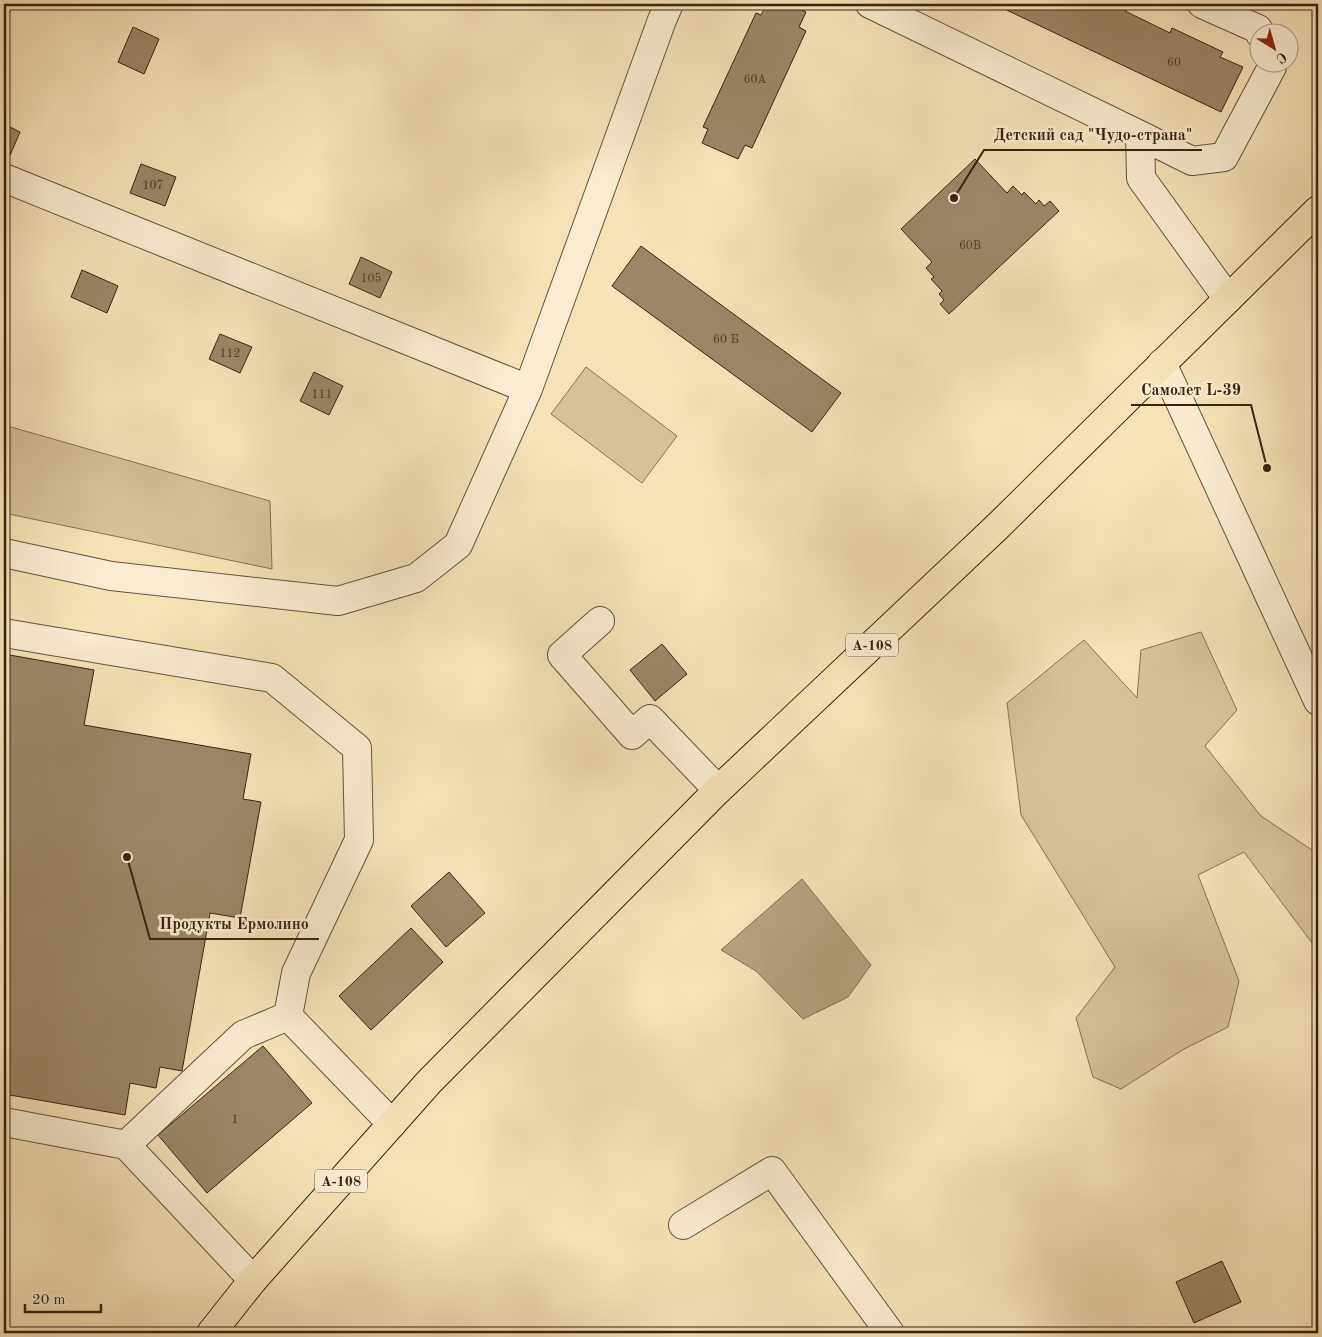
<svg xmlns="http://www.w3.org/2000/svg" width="1322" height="1337" font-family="'Old Standard TT',serif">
<rect width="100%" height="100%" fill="#f7e2b8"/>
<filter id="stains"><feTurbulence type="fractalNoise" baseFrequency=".004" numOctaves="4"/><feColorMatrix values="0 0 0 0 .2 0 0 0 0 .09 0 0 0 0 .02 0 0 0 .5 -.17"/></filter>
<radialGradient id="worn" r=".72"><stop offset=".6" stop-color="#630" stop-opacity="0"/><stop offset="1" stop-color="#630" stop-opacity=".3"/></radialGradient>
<!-- green -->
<path fill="#d7c19b" stroke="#887256" d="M586,367L677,436L642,483L551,414Z
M4,425L270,501L272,569L4,513Z
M1201,632L1237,710L1205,746L1261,816L1315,852L1318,851V951L1244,852L1198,875L1239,981L1228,1027L1184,1049L1121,1089L1093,1077L1076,1018L1115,967L1021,815L1007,703L1084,640L1137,698L1141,650Z"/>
<!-- water -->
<path fill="#b6a17f" stroke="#846e53" d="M802,879L871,965L848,997L803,1019L756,971L721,950Z"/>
<!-- building -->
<path fill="#9c8667" stroke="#392210" d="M767,4H788L806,12L799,27L806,31L752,148L745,145L738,159L702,143L708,129L703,127L756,13L761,15Z
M994,4H1121L1128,7L1125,11L1170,33L1172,28L1223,52L1220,57L1243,67L1221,112Z
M133,27L159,39L144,74L118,62Z
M4,124L20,132L8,160L4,158Z
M975,159L1007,193L1013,186L1022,195L1024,192L1036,204L1039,200L1044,206L1050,201L1059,211L949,314L940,304L944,300L939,294L942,291L931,279L934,277L926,268L932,262L901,229Z
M141,164L176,177L165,206L130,193Z
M641,246L841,393L812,432L612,286Z
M361,257L392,272L380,298L349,284Z
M82,270L118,286L107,313L71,297Z
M220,334L252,347L240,373L209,359Z
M314,372L343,386L329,415L300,401Z
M662,644L687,674L655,701L630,670Z
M4,654L94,670L84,725L251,754L243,799L261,802L240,918L210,913L182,1071L160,1067L156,1088L130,1083L125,1115L4,1094Z
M449,872L485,913L446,947L411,906Z
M411,928L443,962L371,1030L339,996Z
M263,1046L312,1103L207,1193L158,1135Z
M4,1176L9,1177L4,1206Z
M1222,1261L1241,1302L1194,1323L1176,1282Z"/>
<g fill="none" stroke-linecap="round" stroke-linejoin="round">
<defs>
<path id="minor" d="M870,4L1140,135L1141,178L1228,299
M1202,4L1258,29L1260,34
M1140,135L1192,161L1224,157L1272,67L1271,62
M4,178L528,389
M1162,363L1318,701
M4,553L111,576L338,601L416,578L458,545L528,389L662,20L669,4
M600,621L562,655L632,735L650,719L718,790
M4,633L272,678L357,748L359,840L296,973L288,1016L392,1124
M4,1122L126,1145L253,1280
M126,1145L243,1035L288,1016
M683,1225L772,1171L890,1333"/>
<path id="highway" d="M211,1333L253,1280L429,1082L718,790L997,527L1318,210"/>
</defs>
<!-- minor casing -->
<use href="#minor" stroke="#68523a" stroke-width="30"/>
<!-- highway casing -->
<use href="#highway" stroke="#392210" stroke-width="30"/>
<!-- minor -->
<use href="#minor" stroke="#faecd1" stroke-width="28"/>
<!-- highway -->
<use href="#highway" stroke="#f7e2b8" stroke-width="28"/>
</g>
<g text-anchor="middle" stroke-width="5" stroke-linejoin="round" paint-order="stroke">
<!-- number labels -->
<g font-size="12" fill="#523b26">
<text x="1174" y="66">60</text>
<text x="755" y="83">60А</text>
<text x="153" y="189">107</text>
<text x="970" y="249">60В</text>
<text x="371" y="282">105</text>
<text x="726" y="343">60 Б</text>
<text x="230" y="357">112</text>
<text x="322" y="398">111</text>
<text x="235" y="1123">1</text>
</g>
<!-- shield labels -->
<g fill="#faecd1" stroke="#735f4a" stroke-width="1">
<rect x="846" y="633.5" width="52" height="23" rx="4"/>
<rect x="315" y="1169.5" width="52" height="23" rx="4"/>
</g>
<g font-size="14" font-weight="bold" fill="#392210">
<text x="872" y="650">А-108</text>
<text x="341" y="1186">А-108</text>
</g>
</g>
<!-- callouts -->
<path fill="none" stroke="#392210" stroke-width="2" d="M954 198L984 150H1202M1267 468L1251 405H1131M127 857L150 939H319"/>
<g fill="#392210" stroke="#faecd1" stroke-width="2">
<circle cx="954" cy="198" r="5"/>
<circle cx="1267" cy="468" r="5"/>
<circle cx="127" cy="857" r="5"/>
</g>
<g font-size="16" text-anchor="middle" font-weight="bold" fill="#392210" stroke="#faecd1" stroke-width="5" stroke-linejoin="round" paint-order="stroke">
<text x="1093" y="140">Детский сад "Чудо-страна"</text>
<text x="1191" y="395">Самолет L-39</text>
<text x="234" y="929">Продукты Ермолино</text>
</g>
<!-- margin -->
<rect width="1322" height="1337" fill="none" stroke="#f7e2b8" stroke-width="20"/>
<rect x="5" y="5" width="1312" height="1327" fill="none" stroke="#392210" stroke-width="2.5"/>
<rect x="10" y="10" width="1302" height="1317" fill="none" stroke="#392210"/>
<!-- north arrow -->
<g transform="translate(1274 48) rotate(143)"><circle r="24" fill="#faecd1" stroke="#ad9b84"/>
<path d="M0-4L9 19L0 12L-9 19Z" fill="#8f2418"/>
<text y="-8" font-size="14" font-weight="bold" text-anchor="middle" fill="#392210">С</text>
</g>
<!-- scale -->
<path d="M25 1304v8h76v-8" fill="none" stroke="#392210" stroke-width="2.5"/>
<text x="32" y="1304" font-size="15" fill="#392210" stroke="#faecd1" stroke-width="4" paint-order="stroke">20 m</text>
<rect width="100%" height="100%" filter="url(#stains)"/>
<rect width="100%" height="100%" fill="url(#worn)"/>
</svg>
